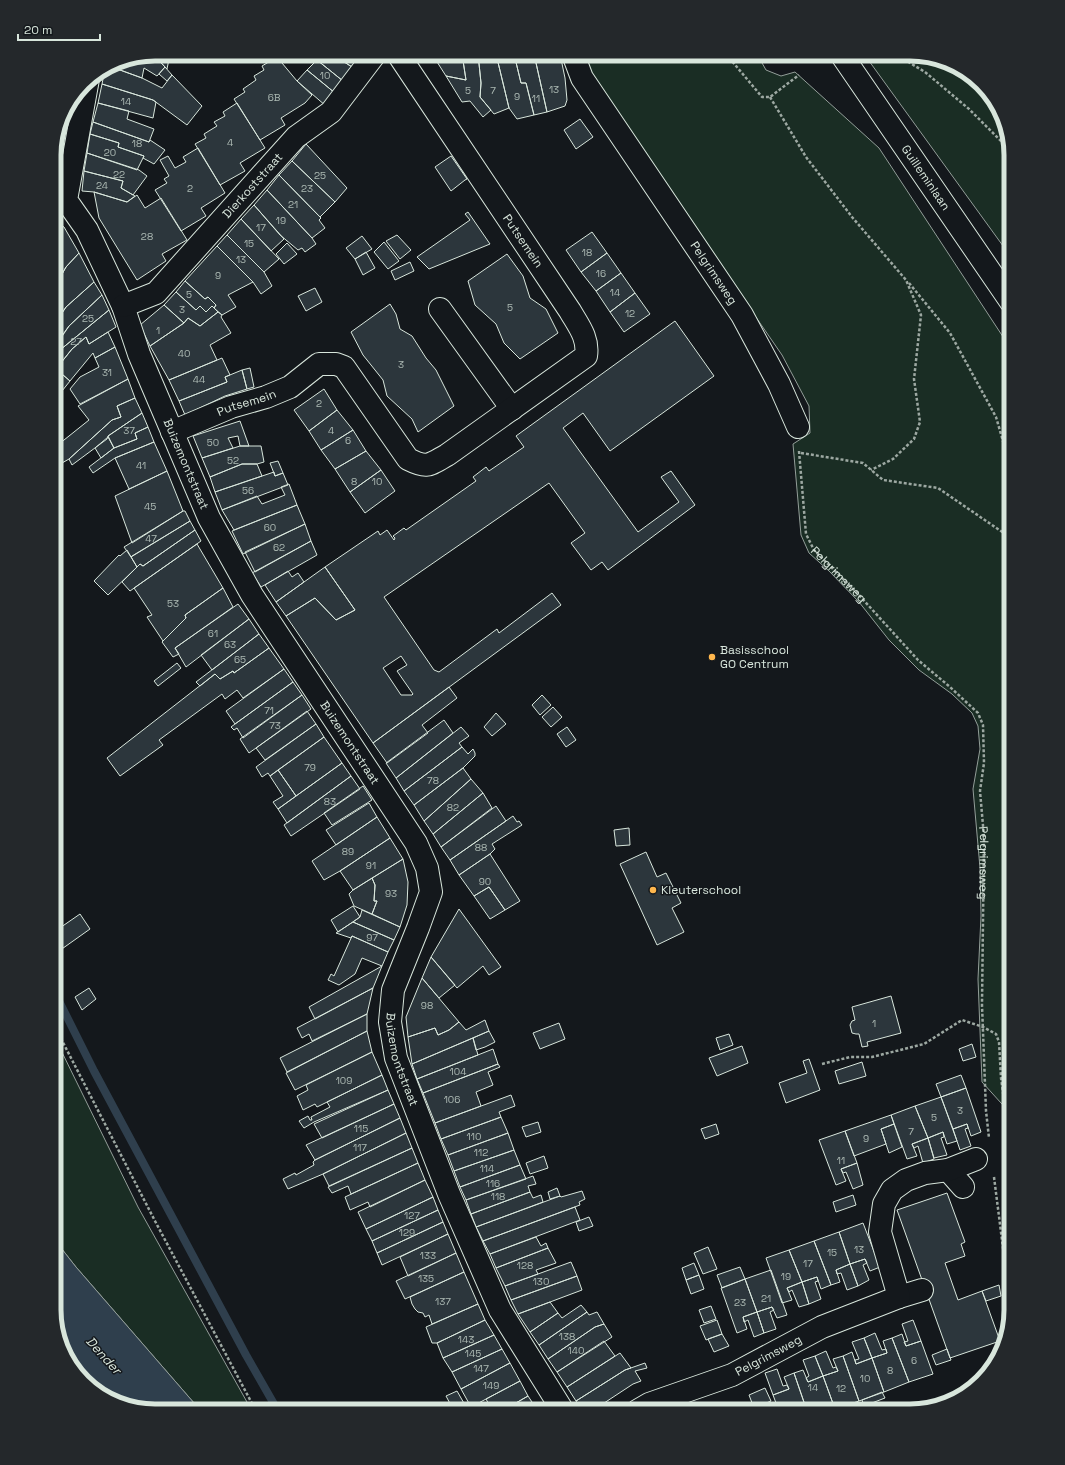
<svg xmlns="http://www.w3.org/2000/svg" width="1065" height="1465" font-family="'Space Grotesk',sans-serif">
<rect width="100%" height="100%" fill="#14181c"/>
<!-- green -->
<path fill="#1a2d24" stroke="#939e99" d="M587,54H757L766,70L781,76L795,72L879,148L1011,349V1114L982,1082L978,979L981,916L980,868L973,789L980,749L978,726L972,713L952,694L919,670L889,640L859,602L829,571L809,553L801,535L793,444L810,433L809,406L782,355L602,94L588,67Z
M864,54H916L961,68L997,104L1011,155V257Z
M54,1036L138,1207L252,1411H201L76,1267L54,1239Z"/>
<!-- water -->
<path fill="#2f3f4d" stroke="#939e99" d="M54,1239L76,1267L201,1411H149L104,1397L68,1361L54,1310Z"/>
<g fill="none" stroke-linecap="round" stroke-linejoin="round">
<!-- stream -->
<path stroke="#2f3f4d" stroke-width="8" d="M54,991L94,1071L246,1355L278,1411"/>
</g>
<!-- building -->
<path fill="#2c363c" stroke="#d8e6dc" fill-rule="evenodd" d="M153,54H170L167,69L165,67Z
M153,54L165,67L157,76L144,68L142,78L109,66L117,62Z
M322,54H332L352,67L343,81L317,60Z
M332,54H361L352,67Z
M432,54H462L466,80L446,76Z
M462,54H478L481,83L480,97L491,110L483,117L470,101L462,102L446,76L466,80Z
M478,54H496L509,108L494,114L480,97L481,83Z
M496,54H514L521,83H526L534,115L517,119L509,108Z
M514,54H534L547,112L534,115L526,83H521Z
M534,54H560L565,78L567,100L565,106L547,112Z
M277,57L297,81L312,95L305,103L281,118L285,125L260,140L234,99L245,92L243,89L256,80L254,76L264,70L262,66Z
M317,60L343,81L335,93L307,70Z
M109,66L142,78L162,88L172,75L202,106L187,125L153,100L102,84L105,69Z
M165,67L172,75L167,81L159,74Z
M307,70L335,93L326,106L297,81Z
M102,84L153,100L156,102L153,118L98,103Z
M74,98L68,129L60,128L64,111Z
M98,103L129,111L127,119L154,129L149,142L93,122Z
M237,103L265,148L240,163L245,171L220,185L195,144L206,138L204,134L217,126L214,122L225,116L223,112Z
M580,119L593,137L576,149L564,130Z
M93,122L149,142L150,140L165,150L154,164L143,158L144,156L118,147L119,143L90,134Z
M60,128L68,129L66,148H54Z
M90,134L119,143L118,147L144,156L137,170L87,153Z
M306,144L347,188L335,202L292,161Z
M54,148H66L62,177H54Z
M198,148L225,193L201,208L206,216L181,231L155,190L167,183L164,179L169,176L160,160L168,156L175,168L186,162L183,157Z
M87,153L139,170L147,176L133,195L121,188L123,181L84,171Z
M451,156L467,179L465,180L451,191L435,167Z
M292,161L335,202L320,217L279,175Z
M84,171L123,181L121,188L135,196L127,202L94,192L82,191Z
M279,175L321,218L319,220L325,228L312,238L267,190Z
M267,190L312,238L316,244L305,252L302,248L298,250L280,235L254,205Z
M94,192L127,202L137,195L145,208L161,198L187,240L162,254L166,261L137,280L99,218Z
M254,205L284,239L271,251L241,219Z
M468,212L490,244L429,269L417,257L470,220L465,214Z
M241,219L279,259L264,272L227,235Z
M54,221L64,227L79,253L66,267L56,285L54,284Z
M592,232L607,253L581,272L566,250Z
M227,235L264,272L272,286L261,294L253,282L217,246Z
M397,235L411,250L400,259L386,241Z
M362,236L372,249L355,259L346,248Z
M384,242L399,261L388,269L374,252Z
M287,243L297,254L284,264L276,254Z
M217,246L253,282L228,295L236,307L222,315L214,308L216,305L208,297L205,299L185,281Z
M366,252L375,268L363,275L355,259Z
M79,253L94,282L66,307L54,325V288L66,267Z
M607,253L621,273L596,291L581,272Z
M507,254L523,276L530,298L546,309L558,333L520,359L504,343L496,324L475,305L468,281Z
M410,262L414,271L395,280L391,271Z
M621,273L635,293L610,312L596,291Z
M185,281L205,299L208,297L216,305L214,308L212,306L206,312L200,306L196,310L176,292Z
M94,282L102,295L69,326L57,344L54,341V325L66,307Z
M315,288L322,302L306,311L298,296Z
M176,292L196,310L200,306L206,312L212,306L218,312L200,326L188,318L184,323L164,305Z
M635,293L650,314L624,332L610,312Z
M102,295L109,310L60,350L55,345L69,326Z
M390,304L396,314L400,329L412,336L426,358L436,370L454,406L418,432L412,419L387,396L383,380L363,355L351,332Z
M164,305L184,323L150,346L140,325Z
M109,310L116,327L89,344L86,337L72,349L56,369L54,367V357L60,350Z
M218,312L222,315L221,317L231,333L210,345L217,360L169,380L150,346L184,323L188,318L200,326Z
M675,321L714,376L610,451L583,413L563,428L638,532L679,502L661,477L671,471L695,505L608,570L602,562L591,570L571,543L585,533L549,483L384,597L434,670L439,672L497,629L499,633L552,593L561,605L373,743L286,616L315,598L336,620L355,610L325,567L378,531L380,535L387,530L394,540L395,538L393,536L404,528L406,530L476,481L473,477L486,467L489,471L524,447L516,436ZM401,656L407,665L397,671L413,694L412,695H401L383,668Z
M108,332L115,347L95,358L93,353L70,381L56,369L72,349L86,337L89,344Z
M115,347L128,379L80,404L70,389L80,377L99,367L95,358Z
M222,358L230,375L225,377L227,382L179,401L169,380Z
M54,367L70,381L62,391L59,390L54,397Z
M250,368L254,387L247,389L242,370Z
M242,370L247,389L225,396L185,415L179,401L227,382L225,377Z
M128,379L135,398L117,406L121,417L112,420L69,459L62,463L54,453V448L89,420L78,406Z
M324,389L337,410L309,431L294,410Z
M135,398L142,413L108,436L107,439L72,465L69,459L112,420L121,417L117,406Z
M337,410L353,430L321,450L309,431Z
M142,413L148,427L135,433L137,439L114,448L108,436Z
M240,421L249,446H240L238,436L228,438L233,448L202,458L193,436Z
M148,427L154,442L115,458L93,473L89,467L114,448L137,439L135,433Z
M353,430L366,451L335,469L321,450Z
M108,437L114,448L101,458L95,448Z
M154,442L167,471L129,489L115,458Z
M240,446H261L264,462L257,464H242L210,477L202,458Z
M366,451L381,470L350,492L335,469Z
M278,461L283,473L275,476L270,463Z
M242,464H257L262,476L215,492L210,477Z
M381,470L395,491L365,513L350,492Z
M167,471L183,511L132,543L115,496Z
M274,472L275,476L283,473L288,485L222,510L215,492Z
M289,484L297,505L234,530L222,510L257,496L262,504L285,495L281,487Z
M297,505L305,524L243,554L232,531Z
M183,511H185L190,521L131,557L124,547Z
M190,521L195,530L143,566L140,564L137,567L131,557L132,556Z
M305,524L311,541L255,572L245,552Z
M195,530L201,541L130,591L122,582L140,564L143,566Z
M311,541L317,555L261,587L252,573Z
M197,544L223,588L185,615L186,618L163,641L147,617L152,615L134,588Z
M127,550L137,567L108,595L94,581L119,555L120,556Z
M325,567L355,610L336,620L315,598L286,616L276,602Z
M288,571L292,577L298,573L304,582L276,602L265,585Z
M223,588L233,607L175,648L179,654L173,657L162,642L186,618L185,615Z
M238,604L249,619L186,667L175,648Z
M249,619L259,634L212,670L201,655Z
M259,634L269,648L234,673L233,671L220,679L215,674L200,686L196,682Z
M269,648L284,669L243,698L237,690L225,699L222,694L159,740L163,745L120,776L107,758L215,674L220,679L233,671L234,673Z
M177,663L181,668L158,686L154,681Z
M284,669L293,682L235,724L226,711Z
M293,682L302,695L243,738L237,728L234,730L231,727L235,724Z
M449,687L457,698L422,725L428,733L387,763L373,743Z
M302,695L311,709L249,753L240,739Z
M542,695L551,705L540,715L532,705Z
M553,707L562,717L551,727L542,717Z
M307,711L316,724L265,760L256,748Z
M496,713L506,724L492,736L484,727Z
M444,720L453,733L396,778L386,763Z
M316,724L324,737L270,776L268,773L262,777L256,767Z
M461,727L469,736L459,743L462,747L404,791L396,778Z
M567,727L576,740L566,747L557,734Z
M324,737L342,763L296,796L278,770Z
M462,747L468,754L473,749L475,753V756L463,768L414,805L404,791Z
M342,763L351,776L287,823L278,809Z
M463,768L471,779L424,821L414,805Z
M278,770L296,796L278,809L273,802L283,796L270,776Z
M351,776L360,789L291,836L284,825Z
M471,779L483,793L433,834L424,821Z
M363,786L372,800L332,825L324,813Z
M483,793L492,808L441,847L433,834Z
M369,803L377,817L336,845L326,830Z
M496,806L506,821L450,860L441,847Z
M513,816L517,822L519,821L522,825L492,844L495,849L490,854L459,875L450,860Z
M377,817L390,838L340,871L324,880L312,861Z
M629,828L630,845L616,846L614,830Z
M390,838L403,859L353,890L340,871Z
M646,852L657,877L666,873L681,903L672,908L684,932L657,945L620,864Z
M490,854L520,901L505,910L489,887L474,896L459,875Z
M403,859L408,882L407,905L400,927L372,914L377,901H374L375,885L372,878Z
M372,878L375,885L374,901H377L372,914L354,906L349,894L353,890Z
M489,887L505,910L490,919L474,896Z
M353,906L360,917L338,932L331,920Z
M459,909L501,967L489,975L483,966L457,988L431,957Z
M362,910L400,927L394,940L353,922L360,917Z
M80,914L90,929L59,951L54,944V932Z
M353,922L394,940L388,952L352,936L351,938L336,933Z
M352,936L388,952L382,966L362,958L355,974L339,985L328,980L331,974L334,976Z
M431,957L455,985L439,998L422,978Z
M382,966L373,988L315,1019L309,1007Z
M422,978L459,1022L449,1030L438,1035L435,1028L408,1037L406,1017Z
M89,988L96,999L82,1010L75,997Z
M373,988L367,1014L312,1041L309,1034L302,1038L297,1028Z
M891,996L901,1033L867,1042L868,1046L862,1047L859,1034H856L852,1033L850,1025L852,1021L855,1020L852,1007Z
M367,1014V1031L287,1072L280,1058Z
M485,1020L489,1031L412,1064L408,1037L435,1028L438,1035L449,1030L459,1022L466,1030Z
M559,1023L565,1039L540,1049L533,1033Z
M367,1031L372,1052L295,1090L286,1073Z
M489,1031L495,1042L485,1047L476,1050L473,1038Z
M729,1034L733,1045L720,1050L716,1038Z
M473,1038L478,1055L417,1079L412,1064Z
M972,1044L976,1057L963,1061L959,1049Z
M742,1046L748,1063L717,1076L709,1058Z
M493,1049L498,1064L423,1093L417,1079Z
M372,1052L382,1075L317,1107L315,1104L303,1110L297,1096L308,1090L306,1085Z
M809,1059L820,1090L786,1103L779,1083L807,1073L803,1061Z
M862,1062L866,1076L839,1084L835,1071Z
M498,1064L500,1067L488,1072L493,1085L476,1092L481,1106L435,1123L423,1093Z
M382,1075L388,1090L314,1122L304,1128L299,1121L308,1116L310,1120H312L311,1117L330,1107L327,1102Z
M961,1075L966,1088L941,1097L936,1084Z
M966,1088L981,1132L971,1136L967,1124L953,1129L941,1097Z
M388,1090L394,1104L322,1138L314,1124Z
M511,1095L515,1106L499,1112L501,1117L441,1139L435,1123Z
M941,1097L957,1141L947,1144L943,1132L928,1138L915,1106Z
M394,1104L400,1118L315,1160L306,1145Z
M915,1106L928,1138L912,1144L917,1156L907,1159L891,1115Z
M891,1115L894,1124L881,1129L886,1144L854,1156L845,1131Z
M501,1117L508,1133L448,1155L441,1139Z
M400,1118L406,1133L323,1174L288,1189L283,1179L295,1173L296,1175L314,1165L313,1162L315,1160Z
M538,1122L541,1132L526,1137L522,1127Z
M716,1124L719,1134L705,1139L701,1129Z
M894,1124L902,1147L889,1153L881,1129Z
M967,1124L968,1128L965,1129L971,1146L960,1150L953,1129Z
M845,1131L857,1163L841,1169L846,1181L836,1185L819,1140Z
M943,1132L944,1137L941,1138L947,1155L934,1158L928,1138Z
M406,1133L412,1148L329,1186L323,1174Z
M508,1133L514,1150L454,1171L448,1155Z
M928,1138L934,1159L923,1163L918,1146L914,1148L912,1144Z
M412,1148L418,1163L351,1194L348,1186L332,1193L328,1187Z
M514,1150L520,1165L460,1187L454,1171Z
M544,1156L548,1168L530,1174L526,1163Z
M418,1163L425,1180L370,1207L368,1202L350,1210L345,1197Z
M857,1163L863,1185L853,1189L846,1172L843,1173L841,1169Z
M520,1165L526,1179L466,1200L460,1187Z
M533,1176L536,1184L528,1186L530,1192L471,1214L466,1200Z
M425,1180L433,1197L366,1229L358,1212Z
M557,1188L560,1196L550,1199L548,1192Z
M582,1191L585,1199L579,1202L580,1205L483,1241L476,1227L560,1196L561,1197Z
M530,1192L533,1198L541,1195L543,1202L476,1227L471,1214Z
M947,1193L965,1242L961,1244L965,1256L945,1263L958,1300L982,1291L1000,1341L950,1358L897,1210Z
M853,1195L856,1205L836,1212L833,1202Z
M433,1197L438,1210L372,1241L366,1229Z
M575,1207L580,1220L490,1254L483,1241Z
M438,1210L443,1222L377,1253L372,1241Z
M589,1217L593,1226L579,1231L576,1222Z
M443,1222L448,1234L382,1265L377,1253Z
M863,1223L880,1267L870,1271L865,1259L850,1264L839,1232Z
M839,1232L850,1264L836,1270L840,1282L831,1285L814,1241Z
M448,1234L456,1253L408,1276L400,1257Z
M536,1237L541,1246L546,1243L548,1248L496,1268L490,1254Z
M814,1241L831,1285L821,1289L817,1277L802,1282L789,1250Z
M708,1247L717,1269L703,1274L694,1253Z
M548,1248L556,1263L536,1270L538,1274L505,1286L496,1268Z
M789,1250L802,1282L787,1288L792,1300L782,1303L766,1258Z
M456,1253L464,1272L405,1299L396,1281Z
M865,1259L867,1263L863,1265L869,1280L858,1286L850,1264Z
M571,1262L577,1276L511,1300L505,1286Z
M694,1263L699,1275L686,1280L682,1268Z
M850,1264L858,1286L847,1290L841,1273L837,1274L836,1270Z
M740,1267L745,1279L722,1288L717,1275Z
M771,1270L787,1315L777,1318L772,1307L757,1312L745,1279Z
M464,1272L478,1304L432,1324L429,1315L425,1317L423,1313L418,1312L415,1309L412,1304L410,1297Z
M699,1275L704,1289L691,1294L686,1280Z
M577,1276L582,1290L518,1314L511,1300Z
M817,1277L818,1281L815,1282L821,1299L809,1304L802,1282Z
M745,1279L757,1312L743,1317L747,1329L737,1333L721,1288Z
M802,1282L809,1304L799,1307L792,1290L789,1292L787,1288Z
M999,1285L1001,1296L986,1301L982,1291Z
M550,1302L558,1313L530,1332L518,1314Z
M478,1304L485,1320L437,1343H432L426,1327Z
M581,1305L587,1312L539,1345L530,1332L558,1313L562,1318Z
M711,1306L716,1319L704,1323L699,1310Z
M772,1307L774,1310L770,1312L776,1329L764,1333L757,1312Z
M587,1312L589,1315L597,1312L604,1324L595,1327L548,1359L539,1345Z
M757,1312L764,1333L754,1337L748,1320L744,1322L743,1317Z
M485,1320L494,1335L443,1358L437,1343Z
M717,1320L722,1334L706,1340L700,1326Z
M913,1320L921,1341L906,1346L904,1342L908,1341L902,1324Z
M604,1324L612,1337L557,1372L548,1359L595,1327Z
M875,1333L882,1350L886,1349L887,1353L872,1358L864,1338Z
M722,1334L729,1346L714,1352L708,1339Z
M902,1334L906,1346L921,1341L933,1374L909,1382L892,1338Z
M494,1335L502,1349L452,1372L443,1358Z
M864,1338L872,1358L856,1364L855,1360L859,1359L852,1342Z
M892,1338L909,1382L884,1392L872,1358L887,1353L883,1341Z
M604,1341L615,1356L567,1387L557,1372Z
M502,1349L510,1363L461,1389L452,1372Z
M947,1349L951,1360L936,1365L932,1355Z
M826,1351L833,1368L836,1367L838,1371L823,1376L815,1356Z
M852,1352L856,1364L872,1358L884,1392L859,1401L843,1356Z
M620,1353L631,1368L625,1370L576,1401L567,1387Z
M815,1356L823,1376L808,1382L806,1378L809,1376L803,1360Z
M843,1356L859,1401L835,1409L823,1376L838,1371L833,1359Z
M510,1363L520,1381L471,1407L461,1389Z
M645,1363L647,1368L635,1371L641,1381L633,1384L592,1411H582L576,1401L625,1370Z
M777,1369L783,1386L787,1385L789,1389L773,1395L765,1373Z
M803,1370L808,1382L823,1376L835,1409L831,1411H807L794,1373Z
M794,1373L807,1411H779L773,1395L789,1389L784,1377Z
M520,1381L528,1396L502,1411H490L492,1410L486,1399Z
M765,1388L771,1401L754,1408L749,1395Z
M457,1391L465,1405L454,1411L446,1396Z
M882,1392L885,1398L864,1406L862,1400Z
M528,1396L536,1408L531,1411H502Z
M749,1403L752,1411H739L738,1408Z"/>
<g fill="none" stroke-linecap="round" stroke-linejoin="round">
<defs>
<g id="minor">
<path id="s2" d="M573,54L582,78L742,315L779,384L798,427"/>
<path id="s3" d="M88,79L66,200L87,230L123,306L139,354L209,518L252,595L416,843L427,868L431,892L418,928L393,990L390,1022L396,1058L449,1194L500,1310L563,1411"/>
<path id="s4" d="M123,306L156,293L296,137L331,112L375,54"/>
<path d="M440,309L512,409"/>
<path id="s5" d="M172,432L231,407L266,397L290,387L319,364H336L344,367L408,459C428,469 429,465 447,455L586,356C589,338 578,325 570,311L398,54"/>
<path d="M948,1170L963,1187"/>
<path d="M899,1297L922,1290"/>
<path id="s6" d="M637,1411L649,1404L732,1375L822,1327L899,1297L880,1232L884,1204L892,1190L906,1180L925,1173L948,1170L976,1159"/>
</g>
<g id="major">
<path id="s7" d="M841,54L1011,302"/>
</g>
</defs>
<!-- minor casing -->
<use href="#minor" stroke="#d8e6dc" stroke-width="24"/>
<!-- major casing -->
<use href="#major" stroke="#d8e6dc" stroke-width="24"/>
<!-- path -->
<g stroke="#9da8a2" stroke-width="2.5" stroke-dasharray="3 2" stroke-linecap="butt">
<path d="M726,54L762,97H770L799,75"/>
<path d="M895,54L925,72L969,109L1009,149"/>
<path d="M770,97L806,157L852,217L906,280L921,315L914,379L920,422L914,439L893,459L871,470"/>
<path d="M909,283L950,333L996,417L1011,469"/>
<path id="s1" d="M799,451L806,534L814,550L858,594L918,660L950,687L978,713L983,725L984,763L980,791L984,837L982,1005L986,1111L989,1138"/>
<path d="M801,453L863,463L883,480L938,488L1011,538"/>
<path d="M54,1025L155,1221L256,1411"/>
<path d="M822,1064L850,1057H872L924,1044L962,1020L983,1027L996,1034L999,1042L1001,1078L1011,1151"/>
<path d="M994,1177L1011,1311"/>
</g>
<!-- minor -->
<use href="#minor" stroke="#14181c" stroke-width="22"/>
<!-- major -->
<use href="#major" stroke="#14181c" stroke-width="22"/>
</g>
<!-- markers -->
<g fill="#ffb74d" stroke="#14181c" stroke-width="1.5">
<circle cx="712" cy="657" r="4"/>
<circle cx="653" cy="890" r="4"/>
</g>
<g text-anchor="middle" stroke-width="3" stroke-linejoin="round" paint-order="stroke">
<!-- number labels -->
<g font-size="10" fill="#adbab4">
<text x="325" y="79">10</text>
<text x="554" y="93">13</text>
<text x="468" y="94">5</text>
<text x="493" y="94">7</text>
<text x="517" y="100">9</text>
<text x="274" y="101">6B</text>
<text x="536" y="102">11</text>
<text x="126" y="105">14</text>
<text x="230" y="146">4</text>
<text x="137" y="147">18</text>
<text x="110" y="156">20</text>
<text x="119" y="178">22</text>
<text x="320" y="179">25</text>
<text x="102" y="189">24</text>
<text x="190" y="192">2</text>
<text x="307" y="192">23</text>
<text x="293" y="208">21</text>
<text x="281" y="224">19</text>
<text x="261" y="231">17</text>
<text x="147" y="240">28</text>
<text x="249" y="247">15</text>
<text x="587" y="256">18</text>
<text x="241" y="263">13</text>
<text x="601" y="277">16</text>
<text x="218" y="279">9</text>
<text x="615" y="296">14</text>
<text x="189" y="298">5</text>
<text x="510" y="311">5</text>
<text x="182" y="313">3</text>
<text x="630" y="317">12</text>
<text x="88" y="322">25</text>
<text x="158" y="334">1</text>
<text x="76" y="345">27</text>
<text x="184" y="357">40</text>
<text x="401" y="368">3</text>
<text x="107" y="376">31</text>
<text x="199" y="383">44</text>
<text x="319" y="407">2</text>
<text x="129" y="434">37</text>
<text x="331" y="434">4</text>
<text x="348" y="444">6</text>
<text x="213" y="446">50</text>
<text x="233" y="464">52</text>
<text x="141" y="469">41</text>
<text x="354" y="485">8</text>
<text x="377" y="485">10</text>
<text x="248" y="494">56</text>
<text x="150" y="510">45</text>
<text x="270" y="531">60</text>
<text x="151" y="542">47</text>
<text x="279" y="551">62</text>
<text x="173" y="607">53</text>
<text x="213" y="637">61</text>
<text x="230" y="648">63</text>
<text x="240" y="663">65</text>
<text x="269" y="714">71</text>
<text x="275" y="729">73</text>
<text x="310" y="771">79</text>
<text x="433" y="784">78</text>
<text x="330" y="805">83</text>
<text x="453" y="811">82</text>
<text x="481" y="851">88</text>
<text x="348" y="855">89</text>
<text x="371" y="869">91</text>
<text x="485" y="885">90</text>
<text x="391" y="897">93</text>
<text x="372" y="941">97</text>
<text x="427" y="1009">98</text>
<text x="874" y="1027">1</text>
<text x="458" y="1075">104</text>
<text x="344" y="1084">109</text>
<text x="452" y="1103">106</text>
<text x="960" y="1114">3</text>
<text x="934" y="1121">5</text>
<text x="361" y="1132">115</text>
<text x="911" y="1135">7</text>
<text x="474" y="1140">110</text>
<text x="866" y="1142">9</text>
<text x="360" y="1151">117</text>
<text x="481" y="1156">112</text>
<text x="841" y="1164">11</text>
<text x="487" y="1172">114</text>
<text x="493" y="1187">116</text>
<text x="498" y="1200">118</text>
<text x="412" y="1219">127</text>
<text x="407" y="1236">129</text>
<text x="859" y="1253">13</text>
<text x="832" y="1256">15</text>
<text x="428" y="1259">133</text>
<text x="808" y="1267">17</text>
<text x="525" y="1269">128</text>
<text x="786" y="1280">19</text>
<text x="426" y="1282">135</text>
<text x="541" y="1285">130</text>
<text x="766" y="1302">21</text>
<text x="443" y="1305">137</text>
<text x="740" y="1306">23</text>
<text x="567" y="1340">138</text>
<text x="466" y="1343">143</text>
<text x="576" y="1354">140</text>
<text x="473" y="1357">145</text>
<text x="914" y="1364">6</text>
<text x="481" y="1372">147</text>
<text x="890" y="1374">8</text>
<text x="865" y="1382">10</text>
<text x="491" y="1389">149</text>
<text x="813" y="1391">14</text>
<text x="841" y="1392">12</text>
</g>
<!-- street labels -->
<g font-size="12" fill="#d8e6dc" stroke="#14181c">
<text dy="4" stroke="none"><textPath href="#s7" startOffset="150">Guilleminlaan</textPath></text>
<text dy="4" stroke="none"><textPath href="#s4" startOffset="180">Dierkoststraat</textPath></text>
<text transform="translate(523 241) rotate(56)" y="4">Putsemein</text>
<text dy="4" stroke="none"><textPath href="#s2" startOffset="261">Pelgrimsweg</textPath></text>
<text dy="4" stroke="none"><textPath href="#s5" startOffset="80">Putsemein</textPath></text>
<text dy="4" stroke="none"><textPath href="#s3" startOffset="414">Buizemontstraat</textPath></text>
<text dy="4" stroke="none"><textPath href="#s1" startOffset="136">Pelgrimsweg</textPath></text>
<text dy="4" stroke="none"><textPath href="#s3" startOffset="738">Buizemontstraat</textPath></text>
<text dy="4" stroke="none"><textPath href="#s1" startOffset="484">Pelgrimsweg</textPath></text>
<text dy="4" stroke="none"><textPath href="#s3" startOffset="1086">Buizemontstraat</textPath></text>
<text dy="4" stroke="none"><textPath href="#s6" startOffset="143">Pelgrimsweg</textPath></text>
</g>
<!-- poi labels -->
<g font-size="12" fill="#d8e6dc" stroke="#14181c" text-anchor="start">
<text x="720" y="654">Basisschool<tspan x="720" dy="14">GO Centrum</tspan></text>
<text x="661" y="894">Kleuterschool</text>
</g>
<!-- water labels -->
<g font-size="13" font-style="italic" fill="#d8e6dc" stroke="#14181c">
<text transform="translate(104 1355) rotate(48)" y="5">Dender</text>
</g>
</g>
<!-- crop -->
<path d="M0 0H1065V1465H0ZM155 61H910A94 94 0 0 1 1004 155V1310A94 94 0 0 1 910 1404H155A94 94 0 0 1 61 1310V155A94 94 0 0 1 155 61Z" fill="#24282b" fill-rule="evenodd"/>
<path fill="none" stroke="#d8e6dc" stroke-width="5" d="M155 61H910A94 94 0 0 1 1004 155V1310A94 94 0 0 1 910 1404H155A94 94 0 0 1 61 1310V155A94 94 0 0 1 155 61Z"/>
<!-- scale -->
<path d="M18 34v6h82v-6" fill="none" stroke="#d8e6dc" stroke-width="2"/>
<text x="24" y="34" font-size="12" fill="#d8e6dc" stroke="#14181c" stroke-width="3" paint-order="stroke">20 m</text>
</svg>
